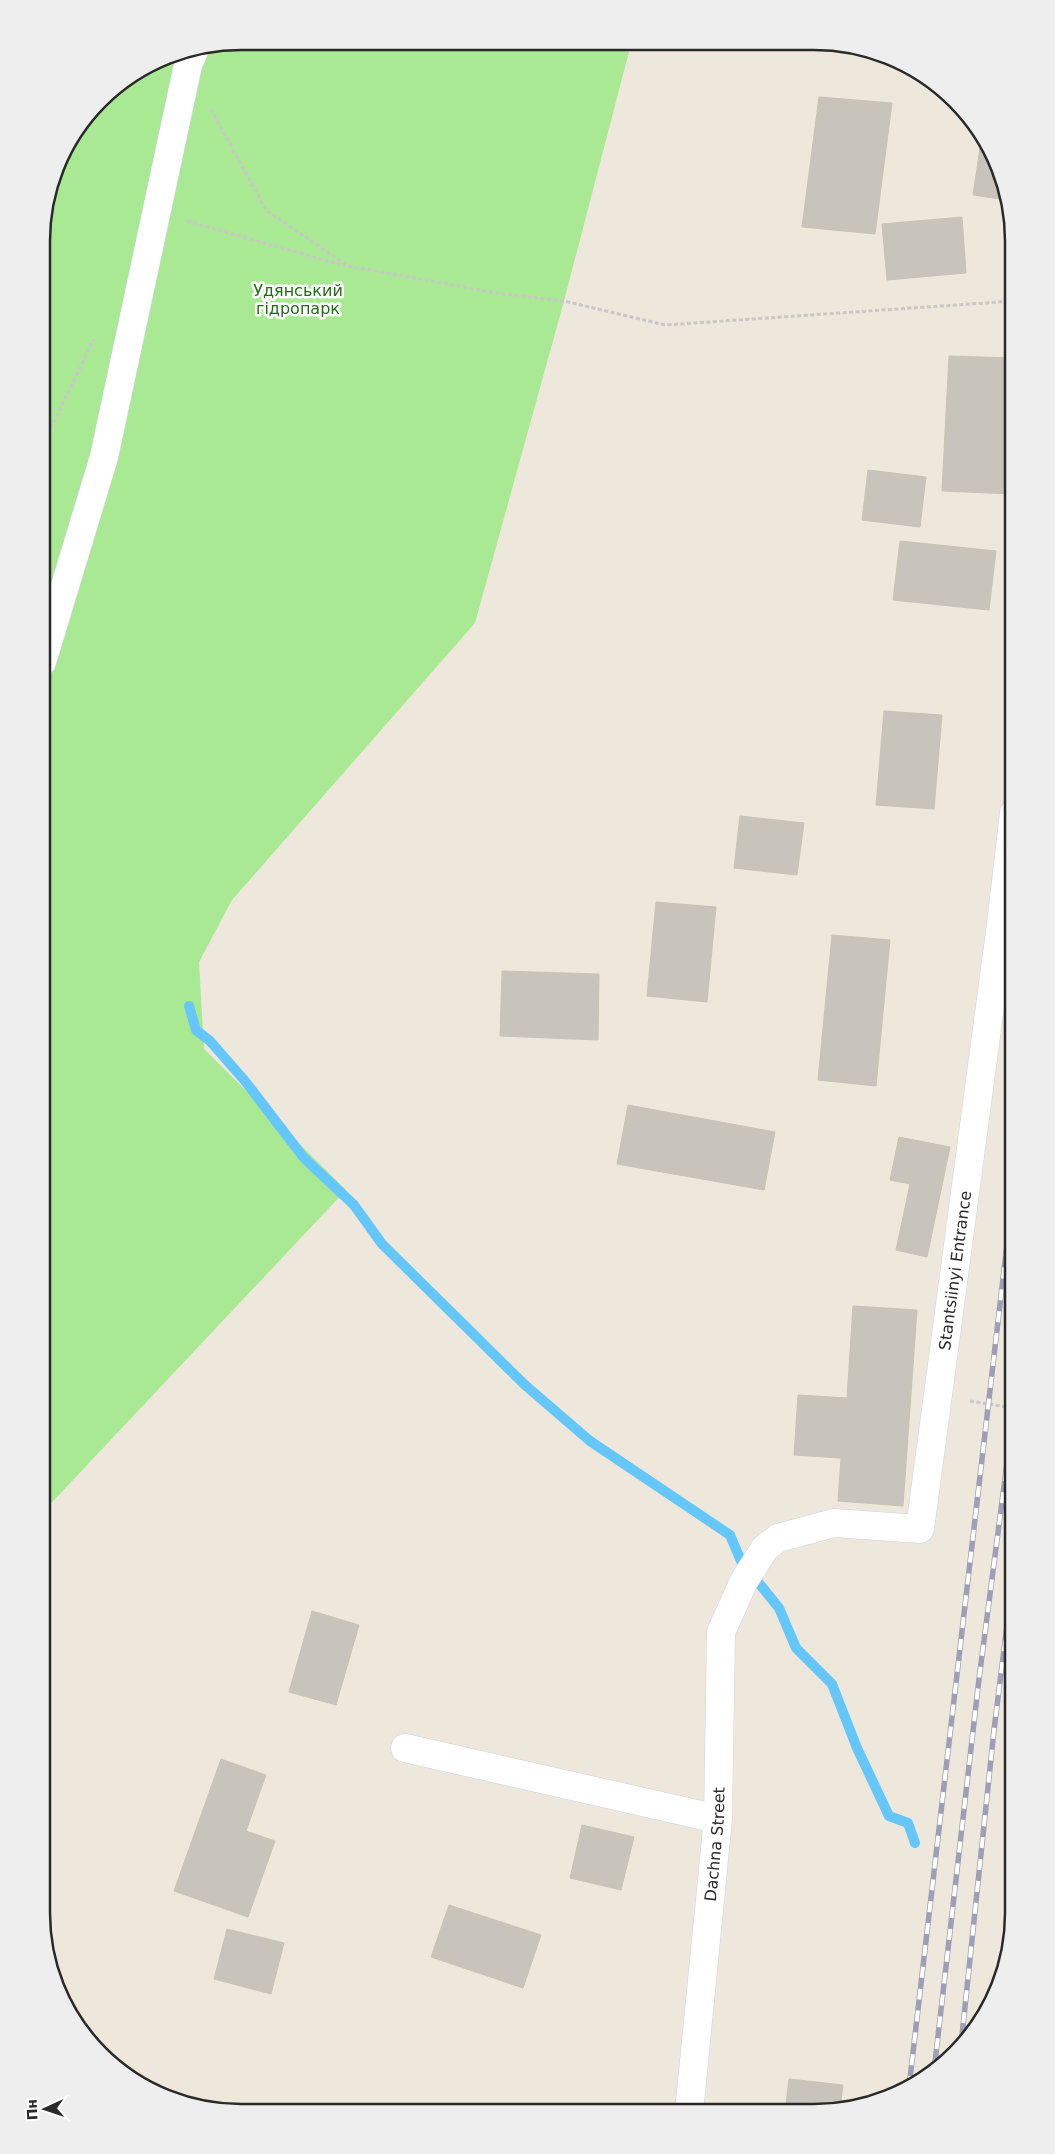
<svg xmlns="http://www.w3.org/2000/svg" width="1055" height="2154" font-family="'DejaVu Sans',sans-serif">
<rect width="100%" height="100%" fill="#eee7db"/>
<!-- green -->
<path fill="#aae993" d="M241,41L631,44L564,301L475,623L232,900L199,962L204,1049L346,1190L41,1514L42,228L62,152L109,91L165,56Z"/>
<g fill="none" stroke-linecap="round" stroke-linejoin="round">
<!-- stream -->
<path stroke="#65c7f9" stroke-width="10" d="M189,1006L196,1030L210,1041L245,1081L304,1158L354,1205L382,1244L525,1385L590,1441L730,1535L741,1561L779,1608L796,1648L832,1684L857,1748L889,1816L908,1823L915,1843"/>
</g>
<!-- building -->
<path fill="#c9c4bb" stroke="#c9c3b4" d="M819,97L892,103L875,234L802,227Z
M982,135L1003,177L1007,200L973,195Z
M962,217L966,273L887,280L882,224Z
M949,356L1014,358L1013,494L942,491Z
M868,470L926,477L920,527L862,520Z
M900,541L996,551L989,610L893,600Z
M884,711L942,715L934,809L876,805Z
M740,816L804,823L797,875L734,868Z
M656,902L716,907L707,1002L647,996Z
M832,935L890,940L876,1086L818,1080Z
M502,971L599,974L598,1040L500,1036Z
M628,1105L775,1132L764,1190L617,1164Z
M899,1137L950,1147L927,1257L896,1250L910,1184L890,1180Z
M853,1306L917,1310L903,1506L838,1501L841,1458L794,1455L798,1395L847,1398Z
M312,1611L359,1625L336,1705L289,1692Z
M221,1759L266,1775L246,1831L275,1841L248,1917L174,1891Z
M582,1825L634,1837L621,1890L570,1878Z
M449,1905L541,1935L523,1988L431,1957Z
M227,1929L284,1943L271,1994L214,1979Z
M789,2079L843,2085L840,2108L814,2113H785Z"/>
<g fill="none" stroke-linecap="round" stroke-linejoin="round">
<defs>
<g id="minor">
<path d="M42,662L104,457L188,65L194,51"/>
<path d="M405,1748L718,1819"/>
<path id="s1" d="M689,2112L718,1819L721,1632L744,1581L765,1548L778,1538L834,1523L920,1529L1001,924L1014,813"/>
</g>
</defs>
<!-- minor casing -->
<use href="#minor" stroke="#d0d2e4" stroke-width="29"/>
<!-- path -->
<path stroke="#c8c8c8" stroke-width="3" stroke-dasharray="4 2.5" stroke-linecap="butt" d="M211,109L266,210L348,266L503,294L564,301L665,325L1014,301
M187,221L345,266
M42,446L94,339
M970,1401L1013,1408"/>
<!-- minor -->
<use href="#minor" stroke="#fff" stroke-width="28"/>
<defs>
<path id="rail" d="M961,2045L994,1730L1013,1577
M934,2071L979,1679L1013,1417
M909,2087L1014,1184"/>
</defs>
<!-- rail casing -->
<use href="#rail" stroke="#9d9fb6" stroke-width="5.5"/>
<!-- rail -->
<use href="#rail" stroke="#fff" stroke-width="4" stroke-dasharray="11" stroke-linecap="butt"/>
</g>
<g text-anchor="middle" stroke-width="5" stroke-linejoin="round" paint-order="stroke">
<!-- park labels -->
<g font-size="16" fill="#206e14" stroke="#fff">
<text x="298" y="296">Удянський<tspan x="298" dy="18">гідропарк</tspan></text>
</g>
<!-- street labels -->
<g font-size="16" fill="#2a2a2a" stroke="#fff">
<text dy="6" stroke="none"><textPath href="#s1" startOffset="998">Stantsiinyi Entrance</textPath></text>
<text dy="6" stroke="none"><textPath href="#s1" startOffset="269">Dachna Street</textPath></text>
</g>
</g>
<!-- crop -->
<path d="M0 0H1055V2154H0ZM241 50H814A191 191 0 0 1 1005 241V1913A191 191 0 0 1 814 2104H241A191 191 0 0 1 50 1913V241A191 191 0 0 1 241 50Z" fill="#eee" fill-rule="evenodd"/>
<path fill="none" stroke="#2a2a2a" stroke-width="2.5" d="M241 50H814A191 191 0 0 1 1005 241V1913A191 191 0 0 1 814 2104H241A191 191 0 0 1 50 1913V241A191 191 0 0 1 241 50Z"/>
<!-- north arrow -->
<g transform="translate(45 2109) rotate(267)" stroke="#ffffff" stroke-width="4" paint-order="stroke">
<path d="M0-4L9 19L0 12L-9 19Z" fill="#2a2a2a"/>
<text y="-8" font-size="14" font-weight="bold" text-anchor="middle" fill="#2a2a2a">Пн</text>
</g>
</svg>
